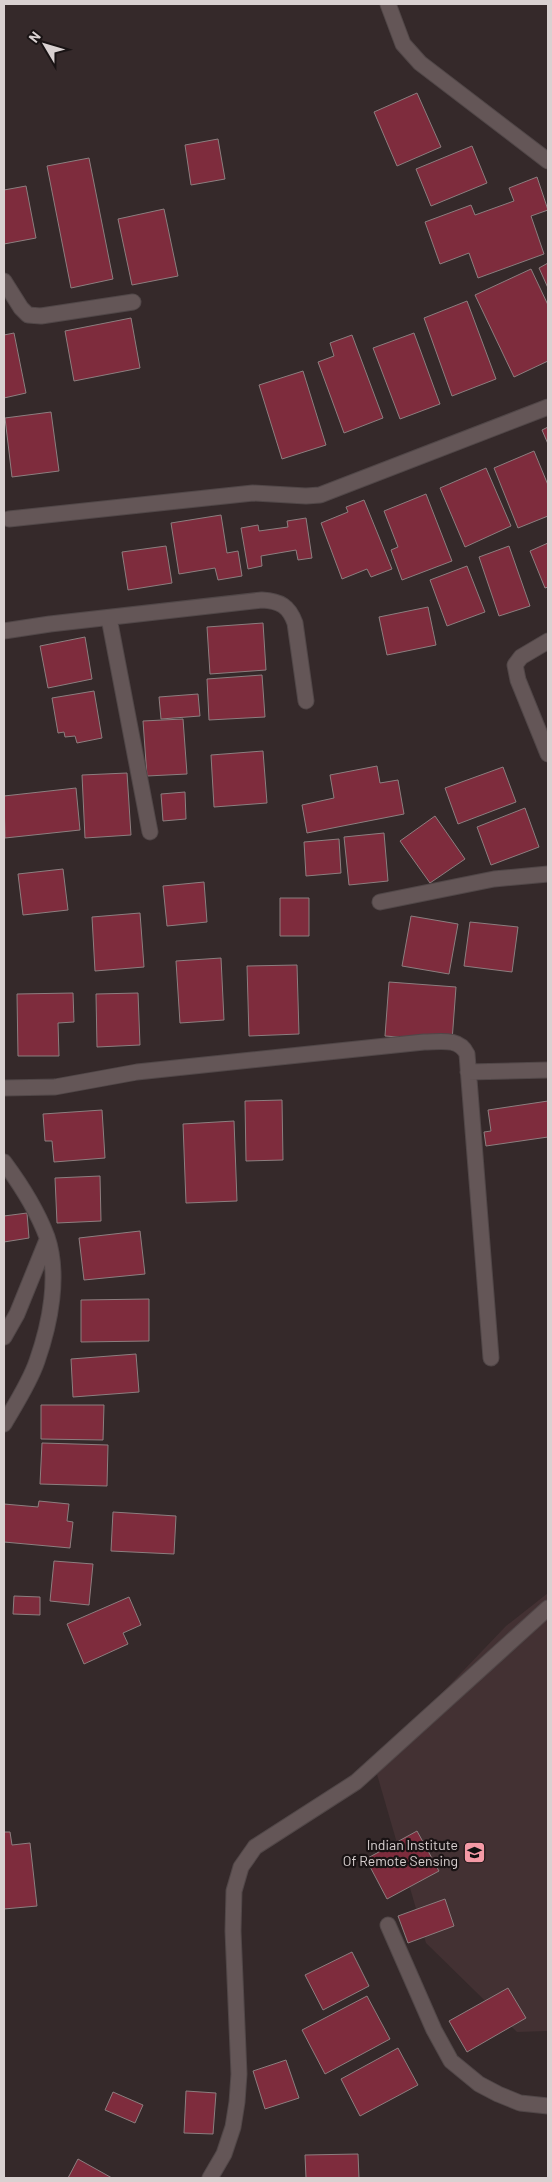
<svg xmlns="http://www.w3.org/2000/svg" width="552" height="2182" font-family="Barlow,sans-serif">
<rect width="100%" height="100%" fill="#35292a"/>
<!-- built -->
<path fill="#433133" d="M548,1593V2031L517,2032L426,1943L374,1764L506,1626Z"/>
<!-- building -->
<path fill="#7e2c3d" stroke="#8c7e7f" d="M417,93L441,147L397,166L374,112Z
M218,139L225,179L191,185L185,145Z
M472,146L487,183L431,206L416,169Z
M89,158L113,279L71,288L47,166Z
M537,177L548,210L531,216L544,254L478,278L469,253L440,264L425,222L471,205L475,215L514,201L509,188Z
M26,186L36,238L4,244V190Z
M164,209L178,276L132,285L118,219Z
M548,263V288L539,268Z
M531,269L548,305V361L514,377L475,295Z
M467,301L496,379L452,396L424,318Z
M131,318L140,368L74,381L65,331Z
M14,333L26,393L4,398V335Z
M414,333L440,404L400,419L373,348Z
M352,335L383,418L344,433L318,362L334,356L330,343Z
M303,371L326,445L282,459L259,385Z
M51,412L59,471L12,477L5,418Z
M548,427V444L542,430Z
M534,451L548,485V516L518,528L494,468Z
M486,468L511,526L465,547L440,488Z
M426,494L452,561L402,580L391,550L398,547L384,511Z
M364,500L392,569L371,577L367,569L342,579L321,523L348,512L346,507Z
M221,515L227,553L238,551L242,576L218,580L215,568L179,574L171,523Z
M306,518L312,558L298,560L296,550L261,556L262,566L248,569L241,528L258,525L259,531L288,527L287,521Z
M548,543V587L545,588L530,551Z
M166,546L172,583L128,590L122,552Z
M509,546L530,606L499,616L479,557Z
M467,566L485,612L447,626L430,580Z
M428,607L436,645L387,655L379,617Z
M263,623L266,670L210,674L207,627Z
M85,637L92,679L48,688L40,646Z
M262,675L265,717L209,720L207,679Z
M94,691L102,738L77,743L75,736L65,737L64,732L58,733L52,698Z
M198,694L200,716L161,719L159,697Z
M183,719L187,774L147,776L143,721Z
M263,751L267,803L214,807L211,755Z
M377,766L380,783L398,780L404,814L307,833L302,805L334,798L330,775Z
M503,767L516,802L458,824L445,788Z
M127,773L131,835L85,838L82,775Z
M76,788L80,830L5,838L4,796Z
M185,792L186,819L163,821L161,794Z
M525,808L539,847L491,865L477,827Z
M435,816L465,859L430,883L400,841Z
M384,833L388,881L349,885L344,837Z
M339,839L341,873L306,876L304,842Z
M63,869L68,910L23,915L18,874Z
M204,882L207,922L167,926L163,886Z
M280,898H309V936H280Z
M140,913L144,967L95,971L92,917Z
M411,916L458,924L449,974L402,966Z
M470,922L518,927L512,972L464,966Z
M221,958L224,1020L180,1023L176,961Z
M297,965L299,1034L249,1036L247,966Z
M389,982L456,987L452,1041L385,1036Z
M73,993L74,1022L58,1023L59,1056H18L17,994Z
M138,993L140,1045L97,1047L96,994Z
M282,1100L283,1160L246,1161L245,1101Z
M548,1101V1137L486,1146L484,1132L491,1131L488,1110Z
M102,1110L105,1158L54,1162L52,1141H45L43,1114Z
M234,1121L237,1201L186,1203L183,1124Z
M100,1176L101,1221L57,1223L55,1178Z
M27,1213L29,1238L4,1242V1216Z
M140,1231L145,1274L84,1280L79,1238Z
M149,1299V1341L81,1342V1300Z
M136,1354L139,1392L73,1397L71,1359Z
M41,1405H104L103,1440L41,1439Z
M42,1443L108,1445L107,1486L40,1484Z
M39,1501L69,1504L67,1521L73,1522L70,1548L4,1542V1504L38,1507Z
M113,1512L176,1516L174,1554L111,1551Z
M54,1561L93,1564L89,1605L50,1601Z
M14,1596L40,1597V1615L13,1614Z
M129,1597L141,1625L123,1633L128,1644L84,1664L67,1624Z
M417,1831L439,1871L387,1899L366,1859Z
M4,1832H10L12,1845L30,1843L37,1906L4,1909Z
M445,1899L454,1926L408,1943L398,1916Z
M352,1952L369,1986L323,2010L305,1975Z
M508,1988L526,2018L467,2052L449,2021Z
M367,1996L390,2039L325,2074L302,2030Z
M398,2048L418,2085L360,2116L341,2079Z
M286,2060L299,2098L265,2109L253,2071Z
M186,2091L216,2093L213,2134L184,2133Z
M113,2092L143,2105L135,2123L105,2110Z
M358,2154L359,2178H306L305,2155Z
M78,2159L112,2178H68Z"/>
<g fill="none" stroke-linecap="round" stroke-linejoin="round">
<defs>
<path id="minor" d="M388,4L403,44L420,63L548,161
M4,281L21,308L28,315L41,316L133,302
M9,519L253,493L306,496L320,495L548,407
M109,618L150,832
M4,631L50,624L262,600C280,601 289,606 295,623L306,701
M548,641L521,657L515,665L518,680L548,754
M380,902L494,879L548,874
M468,1072L548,1070
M4,1088L55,1087L137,1072L424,1042C439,1042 459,1037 467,1054L491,1358
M4,1162C21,1185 37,1210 47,1237C60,1275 50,1324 37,1361C30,1382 15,1405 4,1424
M4,1337L17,1314L47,1240
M388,1925L434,2030L451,2061L479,2084L498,2094L520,2103L548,2106
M210,2178L224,2154L233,2127L237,2102L239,2074L233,1931L234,1891L241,1867L255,1847L356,1782L548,1608"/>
</defs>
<!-- minor casing -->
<use href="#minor" stroke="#514748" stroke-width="17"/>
<!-- minor -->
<use href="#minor" stroke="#645657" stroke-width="15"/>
</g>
<!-- icons -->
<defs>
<symbol id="university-square" viewBox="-11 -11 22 22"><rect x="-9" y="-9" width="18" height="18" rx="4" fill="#f49aa6" stroke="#191314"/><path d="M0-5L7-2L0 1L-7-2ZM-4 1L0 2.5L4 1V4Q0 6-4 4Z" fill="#111"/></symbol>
</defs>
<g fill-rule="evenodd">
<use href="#university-square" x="462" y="1840" width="25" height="25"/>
</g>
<g text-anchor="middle" stroke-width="4.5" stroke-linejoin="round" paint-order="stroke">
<!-- poi labels -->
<g font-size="14" fill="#d9d1d1" stroke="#191314" text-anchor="end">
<text x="458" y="1850">Indian Institute<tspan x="458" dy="16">Of Remote Sensing</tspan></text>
</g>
</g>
<!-- border -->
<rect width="552" height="2182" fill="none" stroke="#d9d1d1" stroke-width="10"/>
<!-- north arrow -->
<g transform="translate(45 45) rotate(308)" stroke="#191314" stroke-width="4" paint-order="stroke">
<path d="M0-4L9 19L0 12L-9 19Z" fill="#d9d1d1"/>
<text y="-8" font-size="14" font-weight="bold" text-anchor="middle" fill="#d9d1d1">N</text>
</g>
</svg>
